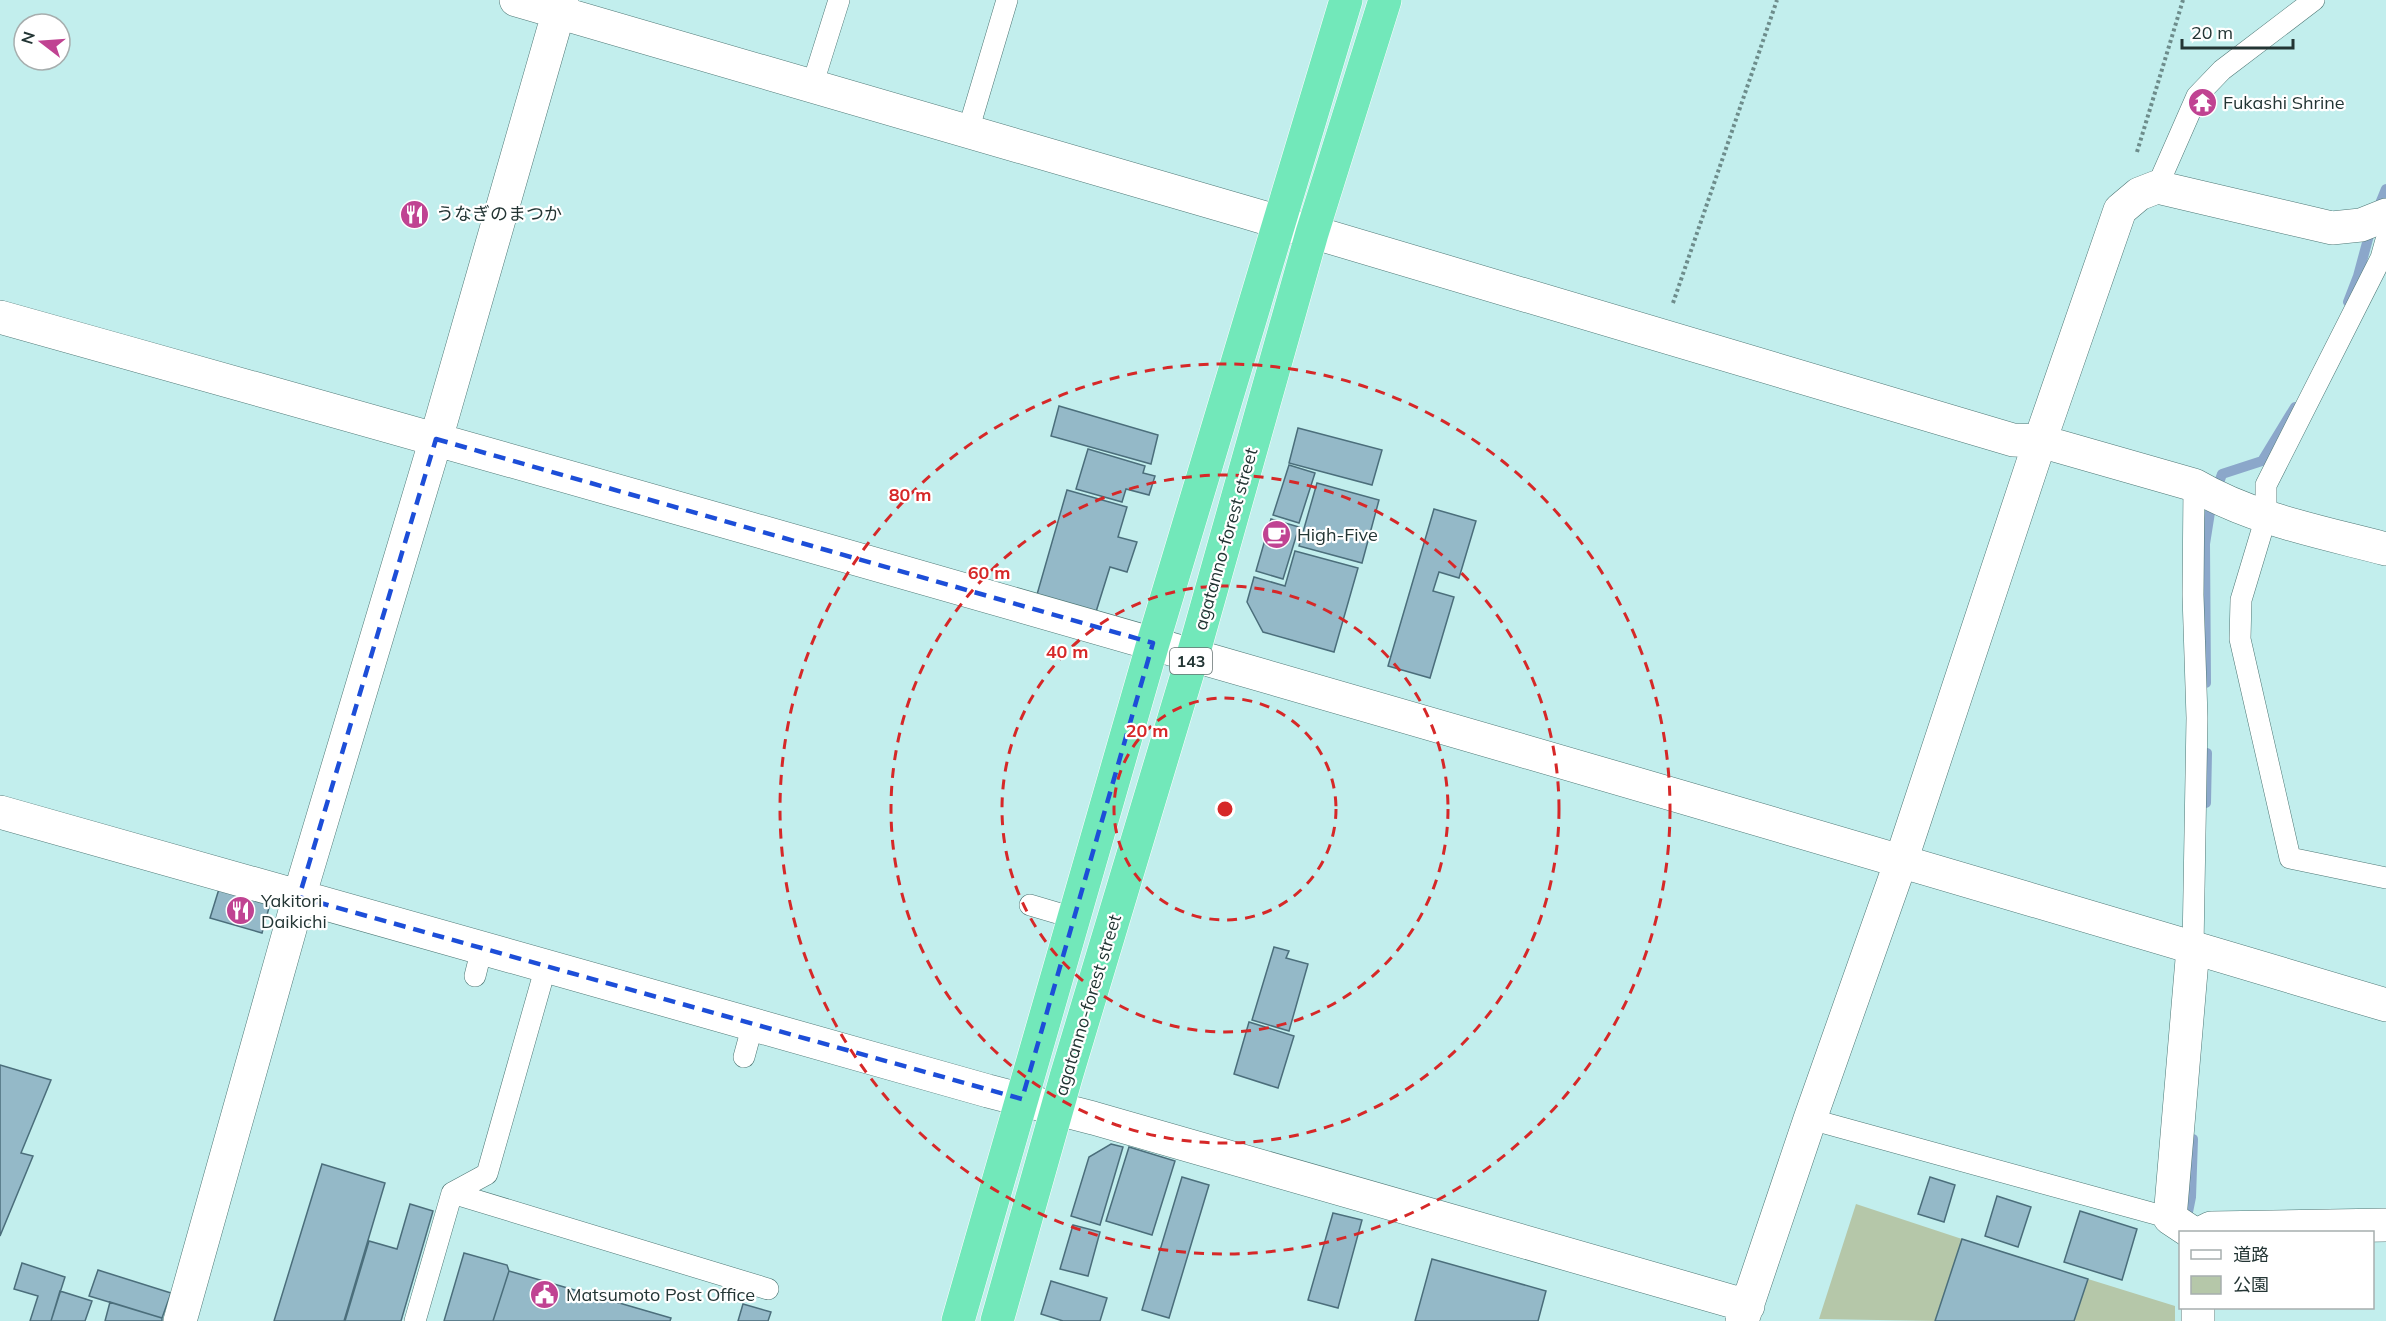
<svg xmlns="http://www.w3.org/2000/svg" width="2386" height="1321" font-family="Mulish,'Noto Sans JP',sans-serif">
<rect width="100%" height="100%" fill="#c2eeed"/>
<!-- green -->
<path fill="#b5c7a9" d="M1856,1204L1962,1239L1935,1321L1819,1319Z
M2088,1279L2175,1306V1321H2074Z"/>
<g fill="none" stroke-linecap="round" stroke-linejoin="round">
<!-- stream -->
<path stroke="#8ba7ca" stroke-width="10" d="M2377,211L2386,189
M2348,302L2358,276L2371,228
M2206,683L2205,544L2211,506L2222,474L2262,461L2295,407
M2206,803L2207,753
M2186,1222L2191,1197L2193,1139"/>
</g>
<!-- building -->
<path fill="#94b9c8" stroke="#4b6e7b" stroke-width="1.5" d="M1059,406L1158,435L1151,464L1051,436Z
M1298,428L1382,450L1372,485L1289,463Z
M1088,449L1145,466L1143,473L1155,476L1149,495L1126,489L1122,502L1076,489Z
M1289,465L1315,473L1299,523L1273,515Z
M1317,483L1379,500L1362,563L1299,546Z
M1067,490L1127,507L1118,537L1137,542L1127,572L1110,567L1095,615L1036,598Z
M1434,509L1476,521L1459,578L1439,572L1433,591L1454,597L1430,678L1388,666Z
M1271,519L1299,527L1283,579L1256,571Z
M1295,551L1358,568L1334,652L1263,632L1247,602L1254,577L1285,586Z
M219,889L270,904L262,933L210,918Z
M1274,947L1289,951L1286,958L1308,964L1289,1031L1252,1020Z
M1249,1022L1294,1036L1278,1088L1234,1074Z
M0,1065L51,1080L21,1153L33,1156L0,1236Z
M1111,1144L1123,1147L1100,1225L1071,1216L1089,1157Z
M1129,1147L1175,1161L1152,1235L1106,1221Z
M322,1164L385,1183L344,1321H274Z
M1182,1177L1209,1185L1169,1318L1142,1310Z
M1930,1177L1955,1185L1944,1222L1918,1214Z
M1997,1196L2031,1207L2018,1247L1985,1236Z
M410,1204L433,1211L401,1321H345L369,1241L397,1249Z
M2080,1211L2137,1229L2122,1280L2064,1262Z
M1333,1213L1362,1220L1338,1308L1308,1300Z
M1073,1225L1100,1232L1088,1276L1060,1269Z
M1962,1239L2088,1279L2074,1321H1935Z
M464,1253L507,1265L509,1271L493,1321H444Z
M1432,1259L1546,1291L1538,1321H1415Z
M22,1263L65,1277L51,1321H30L38,1296L14,1289Z
M98,1270L171,1293L162,1318L89,1296Z
M509,1271L671,1318L670,1321H493Z
M1051,1281L1107,1298L1100,1321H1063L1041,1314Z
M60,1291L92,1301L85,1321H51Z
M110,1302L162,1318V1321H105Z
M743,1304L771,1312L768,1321H738Z"/>
<g fill="none" stroke-linecap="round" stroke-linejoin="round">
<defs>
<path id="service" d="M812,86L839,0
M968,131L1007,0
M2157,187L2197,96L2222,70L2314,0
M2386,240L2381,258L2266,485V517L2241,600L2240,639L2290,858L2386,878
M1030,905L1074,918
M2193,948L2197,718L2193,595L2194,485
M475,976L482,948
M744,1057L753,1024
M1810,1119L2170,1218
M452,1193L768,1289
M415,1321L452,1193L487,1174L546,966"/>
<path id="minor" d="M516,0L1245,212L2013,440L2040,441L2194,485C2252,519 2321,532 2386,549
M0,317C797,540 1593,768 2386,1005
M0,812L988,1091L1093,1118L1748,1306
M2191,1232L2170,1218L2193,948
M2203,1232L2211,1228L2386,1225
M2198,1308V1321
M180,1321L299,897L436,439L562,0
M1742,1321L1810,1119L1901,861L2040,441L2120,210L2139,194L2157,187L2332,228L2361,225L2386,215"/>
<path id="trunk" d="M958,1321L1153,643L1346,0
M997,1321L1066,1077L1193,655L1312,233L1385,0"/>
</defs>
<!-- service casing -->
<use href="#service" stroke="#4e7775" stroke-width="22"/>
<!-- minor casing -->
<use href="#minor" stroke="#4e7775" stroke-width="34"/>
<!-- trunk casing -->
<use href="#trunk" stroke="#fff" stroke-width="34"/>
<!-- path -->
<path stroke="#6d8c8b" stroke-width="4" stroke-dasharray="3 3" stroke-linecap="butt" d="M2137,152L2183,0
M1673,303L1777,0"/>
<!-- service -->
<use href="#service" stroke="#fff" stroke-width="21"/>
<!-- minor -->
<use href="#minor" stroke="#fff" stroke-width="33"/>
<!-- trunk -->
<use href="#trunk" stroke="#72e8ba" stroke-width="33"/>
</g>
<!-- marked area -->
<path fill="none" stroke="#1d4ed8" stroke-width="4.5" stroke-dasharray="12 8" stroke-linejoin="round" d="M436,439L1153,643L1022,1099L299,897Z"/>
<!-- distance rings -->
<g fill="none" stroke="#d62828" stroke-width="3" stroke-dasharray="10 8">
<circle cx="1225" cy="809" r="111"/>
<circle cx="1225" cy="809" r="223"/>
<circle cx="1225" cy="809" r="334"/>
<circle cx="1225" cy="809" r="445"/>
</g>
<!-- icons -->
<defs>
<symbol id="temple-disc" viewBox="-11 -11 22 22"><circle r="9.5" fill="#c04392" stroke="#fff"/><path d="M0-6L5-2H3V0L6.5 2.5H4V6H1.5V3h-3V6H-4V2.5H-6.5L-3 0V-2H-5Z" fill="#fff"/></symbol>
<symbol id="restaurant-disc" viewBox="-11 -11 22 22"><circle r="9.5" fill="#c04392" stroke="#fff"/><path d="M-5-6h1v4h1v-4h1v4h1v-4h1v5L-1.5 .5V6h-2V.5L-5-1ZM5-6V6H3V1.5H1.5Q1.5-4 5-6Z" fill="#fff"/></symbol>
<symbol id="cafe-disc" viewBox="-11 -11 22 22"><circle r="9.5" fill="#c04392" stroke="#fff"/><path d="M-5.5-4.5H6V0H3Q3 3.5 0 3.5H-2.5Q-5.5 3.5-5.5 0ZM3-3.2v2h1.7v-2ZM-6 4.5H4V6H-6Z" fill="#fff"/></symbol>
<symbol id="civic-disc" viewBox="-11 -11 22 22"><circle r="9.5" fill="#c04392" stroke="#fff"/><path d="M-.6-6.5H3V-4.5H.6V-3L4-1V1h2V6H-6V1h2V-1L-.6-3ZM-1.2 2.5V6h2.4V2.5Z" fill="#fff"/></symbol>
</defs>
<g fill-rule="evenodd">
<use href="#temple-disc" x="2186" y="86" width="33" height="33"/>
<use href="#restaurant-disc" x="398" y="198" width="33" height="33"/>
<use href="#cafe-disc" x="1260" y="518" width="33" height="33"/>
<use href="#restaurant-disc" x="224" y="894" width="33" height="33"/>
<use href="#civic-disc" x="528" y="1278" width="33" height="33"/>
</g>
<g text-anchor="middle" stroke-width="4.5" stroke-linejoin="round" paint-order="stroke">
<!-- shield labels -->
<rect fill="#fff" stroke="#657271" stroke-width="1.5" x="1170" y="648" width="42" height="26" rx="4.5"/>
<g font-size="16" font-weight="bold" fill="#233534">
<text x="1191" y="667">143</text>
</g>
<!-- poi labels -->
<g font-size="18" fill="#233534" stroke="#fff" text-anchor="start">
<text x="2223" y="109">Fukashi Shrine</text>
<text x="436" y="220">うなぎのまつか</text>
<text x="1297" y="541">High-Five</text>
<text x="261" y="907">Yakitori<tspan x="261" dy="21">Daikichi</tspan></text>
<text x="566" y="1301">Matsumoto Post Office</text>
</g>
<!-- street labels -->
<g font-size="18" fill="#233534" stroke="#fff">
<text transform="translate(1226 539) rotate(-74)" y="6">agatanno-forest street</text>
<text transform="translate(1088 1005) rotate(-73)" y="6">agatanno-forest street</text>
</g>
</g>
<circle cx="1225" cy="809" r="9" fill="#d62828" stroke="#fff" stroke-width="3"/>
<g font-size="18" text-anchor="middle" font-weight="bold" fill="#d62828" stroke="#fff" stroke-width="4.5" stroke-linejoin="round" paint-order="stroke">
<text x="910" y="501">80 m</text>
<text x="989" y="579">60 m</text>
<text x="1067" y="658">40 m</text>
<text x="1147" y="737">20 m</text>
</g>
<!-- legend -->
<rect x="2179" y="1231" width="195" height="78" fill="#ffffff" stroke="#a7aeae" stroke-width="1.5"/>
<rect x="2191" y="1250" width="30" height="9" fill="#ffffff" stroke="#a7aeae" stroke-width="1.5"/>
<text x="2233" y="1261" font-size="18" fill="#233534">道路</text>
<rect x="2191" y="1276" width="30" height="18" fill="#b5c7a9" stroke="#a7aeae" stroke-width="1.5"/>
<text x="2233" y="1291" font-size="18" fill="#233534">公園</text>
<!-- north arrow -->
<g transform="translate(42 42) rotate(287)"><circle r="28" fill="#ffffff" stroke="#a7aeae" stroke-width="1.5"/>
<path d="M0-4.5L10 22L0 15L-10 22Z" fill="#c04392"/>
<text y="-9" font-size="16" font-weight="bold" text-anchor="middle" fill="#233534">N</text>
</g>
<!-- scale -->
<path d="M2182 39v9h111v-9" fill="none" stroke="#233534" stroke-width="3"/>
<text x="2191" y="39" font-size="18" fill="#233534" stroke="#ffffff" stroke-width="4.5" paint-order="stroke">20 m</text>
</svg>
